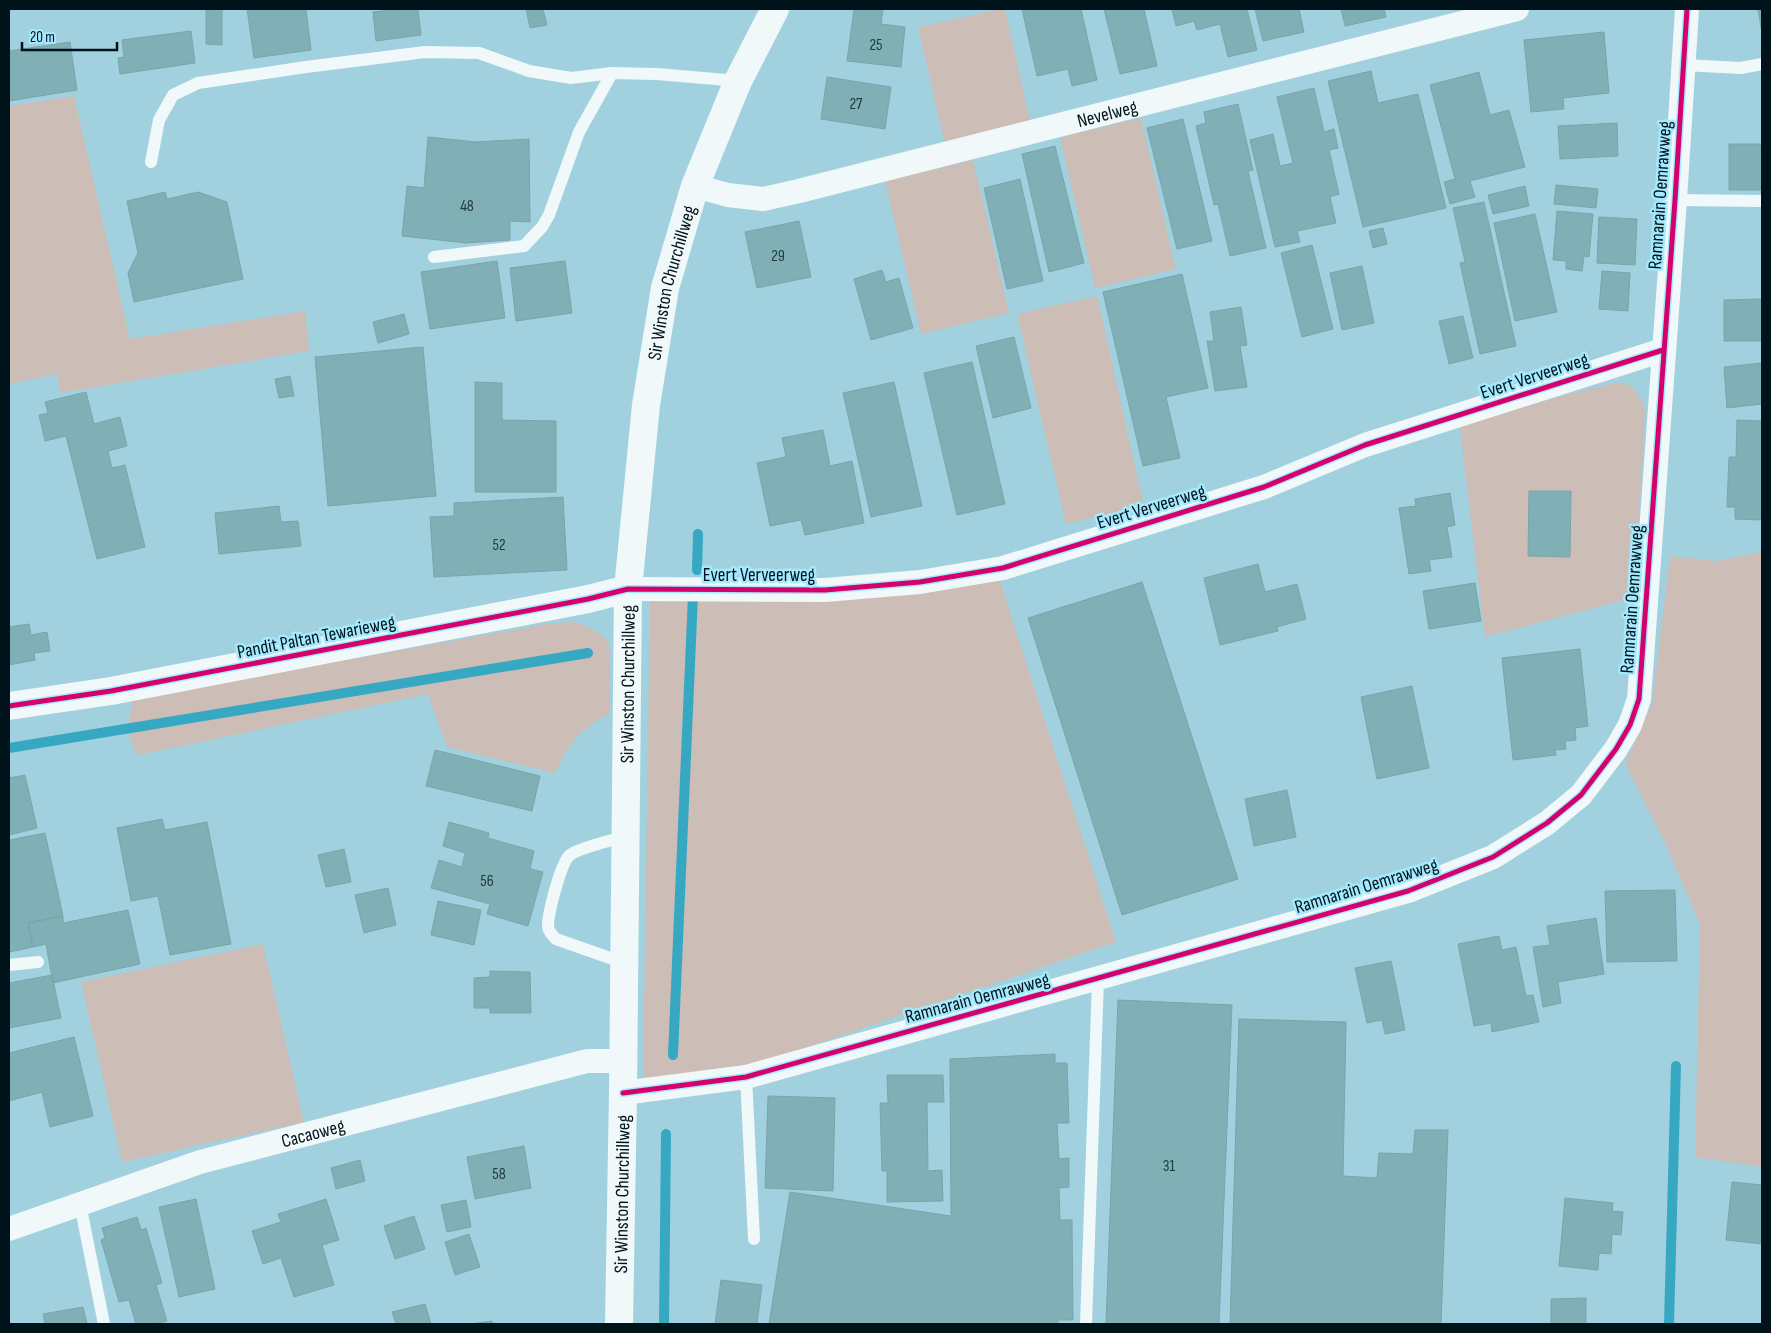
<svg xmlns="http://www.w3.org/2000/svg" width="1771" height="1333" font-family="'Sofia Sans Condensed',sans-serif">
<rect width="100%" height="100%" fill="#a1d1df"/>
<!-- green -->
<path fill="#ccbdb7" d="M1001,9H1005L1031,125L945,144L918,27Z
M74,96L130,339L305,311L309,351L60,393L57,374L9,384V106Z
M1141,118L1176,269L1095,288L1060,137Z
M973,160L1009,313L921,334L885,181Z
M1097,296L1144,506L1066,524L1017,314Z
M1614,383C1632,381 1638,392 1645,408L1635,597L1485,637L1459,422Z
M1762,552V1167L1695,1157L1700,924L1665,843L1625,764L1652,703L1670,556L1716,561Z
M999,578L1116,942L722,1076L643,1081L650,594Z
M573,622C587,626 605,632 610,647V713C582,728 568,744 555,773L447,747L428,694L138,755L130,740V715L133,698L552,623Z
M263,944L304,1122L122,1162L81,982Z"/>
<g fill="none" stroke-linecap="round" stroke-linejoin="round">
<!-- stream -->
<path stroke="#36a8c2" stroke-width="10" d="M697,570L698,534
M9,748L588,653
M673,1055L693,595
M664,1324L666,1134
M1669,1324L1676,1066"/>
</g>
<!-- building -->
<path fill="#80afb6" stroke="#7aa4ab" d="M206,9H222V45L206,44Z
M247,9H306L311,50L254,58Z
M399,9H418L421,35L376,41L373,12Z
M526,9H543L547,25L530,28Z
M854,9H883L881,24L905,27L901,67L847,61Z
M1022,9H1081L1097,80L1072,86L1068,69L1037,76Z
M1104,9H1144L1157,66L1120,74Z
M1172,9H1247L1257,50L1228,57L1220,24L1197,30L1194,21L1176,26Z
M1255,9H1299L1304,32L1263,41Z
M1341,9H1384L1386,17L1345,26Z
M1758,9H1762V33Z
M191,31L195,63L120,74L118,58L124,57L122,40Z
M1604,32L1609,93L1563,98L1564,109L1531,112L1524,40Z
M70,42L77,90L9,101V51Z
M1371,71L1378,103L1418,94L1446,208L1363,227L1328,81Z
M1479,72L1490,115L1509,110L1525,167L1470,181L1475,197L1450,204L1444,182L1455,179L1430,85Z
M827,77L891,87L885,129L821,119Z
M1314,88L1324,132L1334,129L1338,148L1329,150L1339,194L1330,197L1336,223L1297,231L1300,242L1275,247L1250,140L1273,134L1280,166L1293,163L1277,97Z
M1238,104L1253,170L1248,171L1266,248L1230,256L1218,204L1214,205L1196,126L1206,123L1204,112Z
M1183,119L1212,241L1177,249L1147,128Z
M1617,123L1618,156L1560,159L1558,126Z
M428,137L476,142L529,139L530,222L510,221V240L466,243L402,236L407,186L424,188Z
M1729,144H1762V190H1729Z
M1055,146L1084,263L1049,272L1022,154Z
M1020,179L1043,281L1007,289L984,188Z
M1556,185L1598,189L1596,208L1554,204Z
M1525,186L1529,206L1493,214L1488,195Z
M165,192L167,199L198,192L227,202L243,279L134,302L128,273L138,253L127,201Z
M1484,202L1516,346L1480,354L1460,263L1465,262L1453,208Z
M1557,211L1593,214L1589,257L1584,256L1582,271L1566,269V261L1553,260Z
M1535,214L1557,312L1515,321L1494,223Z
M1599,217L1637,219L1635,265L1597,263Z
M799,221L811,277L757,288L745,232Z
M1383,228L1387,244L1373,248L1369,231Z
M1312,245L1333,329L1302,337L1281,253Z
M497,261L505,318L430,329L421,272Z
M565,261L572,313L516,321L510,268Z
M1362,266L1374,323L1342,330L1330,273Z
M882,270L886,282L899,278L913,328L871,340L854,279Z
M1602,271L1630,273L1628,311L1599,309Z
M1182,274L1208,388L1166,397L1180,458L1143,466L1103,292Z
M1762,299V341H1724V300Z
M1241,307L1247,345L1240,346L1247,387L1215,391L1207,341H1214L1210,312Z
M404,314L409,334L378,343L373,322Z
M1463,316L1473,358L1449,364L1439,321Z
M1014,337L1031,408L993,418L976,346Z
M423,347L436,496L328,506L315,357Z
M972,362L1005,504L957,515L924,373Z
M1762,363V404L1727,408L1724,367Z
M290,376L294,396L279,398L275,379Z
M475,382L502,383V420L556,421V492H475Z
M894,382L922,506L871,517L843,393Z
M86,392L94,424L120,417L127,446L108,451L112,468L125,465L145,547L97,559L66,436L45,441L39,415L48,413L45,402Z
M1737,420L1762,421V520L1735,519V507H1727L1729,457H1736Z
M823,430L830,466L852,461L864,523L805,535L801,520L770,526L757,463L786,457L782,438Z
M1529,491H1571L1570,557L1528,556Z
M1450,493L1455,525L1447,527L1452,557L1429,560L1431,571L1409,574L1399,508L1416,506L1415,499Z
M563,497L567,570L434,577L430,517L454,516V503Z
M279,506L281,522L298,521L301,546L219,554L215,513Z
M1258,564L1265,592L1297,584L1306,619L1277,627L1278,631L1220,645L1204,578Z
M1142,582L1238,879L1122,915L1028,618Z
M1475,583L1481,621L1429,629L1423,591Z
M29,624L31,635L47,632L50,651L34,653L35,660L9,665V627Z
M1580,649L1588,726L1575,728L1576,740L1565,741L1566,749L1555,750L1556,755L1513,760L1502,658Z
M1412,686L1429,768L1377,779L1361,697Z
M435,750L540,776L532,811L426,786Z
M25,775L37,828L9,835V778Z
M1287,790L1296,837L1254,846L1245,799Z
M162,819L165,830L207,822L231,944L170,955L158,896L131,901L117,828Z
M449,822L489,833L488,838L534,851L530,869L543,872L528,926L487,914L490,904L431,888L439,860L462,867L465,853L443,846Z
M45,833L63,916L28,923L33,947L9,952V840Z
M344,849L351,882L326,887L318,855Z
M388,888L396,925L364,933L355,895Z
M1675,890L1677,961L1607,962L1605,891Z
M438,901L481,910L474,945L431,935Z
M128,910L140,964L53,983L46,944L33,947L28,923L63,916V923Z
M1596,918L1604,974L1558,982L1561,1003L1543,1007L1533,947L1550,945L1547,926Z
M1499,936L1502,950L1516,947L1526,996L1533,995L1539,1022L1492,1032L1491,1023L1474,1026L1458,944Z
M1391,961L1405,1030L1385,1034L1382,1020L1367,1023L1355,968Z
M490,971L530,972L531,1013H490V1008H474V978L490,977Z
M52,975L61,1018L9,1028V983Z
M1118,1000L1232,1005L1219,1324H1106Z
M1239,1019L1346,1022L1343,1176L1377,1178L1379,1153L1413,1154L1415,1130H1448L1441,1324H1230Z
M74,1037L93,1116L50,1127L42,1092L9,1101V1053Z
M1055,1054V1063H1067L1069,1123H1057L1059,1159L1069,1158V1187L1059,1188L1060,1220H1072L1073,1320H1058V1324H769L790,1192L951,1216L950,1059Z
M887,1075H943L944,1102H927L928,1171L942,1170L943,1201L887,1202V1171H882L880,1103H888Z
M768,1096L835,1098L833,1191L765,1188Z
M524,1146L531,1188L475,1199L467,1157Z
M360,1160L365,1181L336,1189L331,1168Z
M1732,1182L1762,1185V1244L1726,1240Z
M1565,1198L1613,1203L1612,1211L1623,1212L1621,1235L1612,1234L1611,1254L1599,1253L1598,1270L1559,1266Z
M196,1199L215,1289L179,1297L159,1207Z
M326,1199L339,1240L322,1245L334,1285L294,1297L281,1258L263,1264L252,1231L281,1222L278,1214Z
M466,1200L471,1227L447,1232L441,1205Z
M414,1216L425,1249L395,1259L384,1226Z
M137,1217L141,1230L146,1228L162,1283L156,1285L167,1321L156,1324H136L129,1300L119,1302L101,1240L105,1238L102,1228Z
M469,1234L480,1267L455,1275L445,1242Z
M721,1280L762,1285L757,1324H715Z
M1586,1298V1324H1551V1299Z
M425,1304L431,1324H396L392,1312Z
M83,1307L87,1324H45L43,1314Z
M492,1321L493,1324H471Z"/>
<g fill="none" stroke-linecap="round" stroke-linejoin="round">
<!-- service -->
<path stroke="#f1f8fa" stroke-width="12" d="M1683,65L1741,68L1762,64
M151,162L159,120L173,95L198,83L306,67L425,52L479,53L529,71L571,78L612,73L657,74L738,81
M1675,200L1762,201
M434,257L524,246L542,227L549,215L579,132L612,73
M624,963L556,939C552,935 548,931 548,926C548,913 561,862 570,855C581,847 611,841 626,836
M9,965L38,962
M746,1077L754,1239
M80,1204L104,1324
M1086,1324L1098,979"/>
<!-- minor -->
<g stroke="#f1f8fa" stroke-width="24">
<path id="s1" d="M695,186L728,195L763,199L799,191L1517,9"/>
<path d="M628,589L825,590L920,582L1003,568L1264,487L1365,445L1663,350"/>
<path d="M623,1093L746,1077L1408,891L1493,857L1547,823L1581,795L1616,749L1630,725L1639,699L1675,200L1687,9"/>
<path id="s2" d="M9,1229L200,1162L587,1061H623"/>
</g>
<!-- tertiary -->
<g stroke="#f1f8fa" stroke-width="28">
<path d="M9,706L111,691L588,599L628,589"/>
<path id="s3" d="M619,1324L623,1093L628,589L646,405L665,288L695,186L738,81L775,9"/>
</g>
<defs>
<path id="cycleway" d="M9,706L111,691L588,599L628,589L825,590L920,582L1003,568L1264,487L1365,445L1663,350
M623,1093L746,1077L1408,891L1493,857L1547,823L1581,795L1616,749L1630,725L1639,699L1675,200L1687,9"/>
</defs>
<!-- cycleway casing -->
<use href="#cycleway" stroke="#a5e9fe" stroke-width="8"/>
<!-- cycleway -->
<use href="#cycleway" stroke="#d6006c" stroke-width="5"/>
</g>
<g text-anchor="middle" stroke-width="5" stroke-linejoin="round" paint-order="stroke">
<!-- number labels -->
<g font-size="16" fill="#203a41">
<text x="876" y="50">25</text>
<text x="856" y="109">27</text>
<text x="467" y="211">48</text>
<text x="778" y="261">29</text>
<text x="499" y="550">52</text>
<text x="487" y="886">56</text>
<text x="1169" y="1171">31</text>
<text x="499" y="1179">58</text>
</g>
<!-- street labels -->
<g font-size="19" fill="#00131a" stroke="#a5e9fe">
<text dy="7" stroke="none"><textPath href="#s1" startOffset="424">Nevelweg</textPath></text>
<text transform="translate(1659 195) rotate(-86)" y="7">Ramnarain Oemrawweg</text>
<text dy="7" stroke="none"><textPath href="#s3" startOffset="1045">Sir Winston Churchillweg</textPath></text>
<text transform="translate(1534 375) rotate(-18)" y="7">Evert Verveerweg</text>
<text transform="translate(1151 506) rotate(-17)" y="7">Evert Verveerweg</text>
<text x="759" y="581">Evert Verveerweg</text>
<text transform="translate(1631 599) rotate(-86)" y="7">Ramnarain Oemrawweg</text>
<text transform="translate(316 636) rotate(-11)" y="7">Pandit Paltan Tewarieweg</text>
<text dy="7" stroke="none"><textPath href="#s3" startOffset="640">Sir Winston Churchillweg</textPath></text>
<text transform="translate(1366 885) rotate(-17)" y="7">Ramnarain Oemrawweg</text>
<text transform="translate(977 997) rotate(-15)" y="7">Ramnarain Oemrawweg</text>
<text dy="7" stroke="none"><textPath href="#s2" startOffset="319">Cacaoweg</textPath></text>
<text dy="7" stroke="none"><textPath href="#s3" startOffset="130">Sir Winston Churchillweg</textPath></text>
</g>
</g>
<!-- border -->
<rect width="1771" height="1333" fill="none" stroke="#00131a" stroke-width="20"/>
<!-- scale -->
<path d="M22 42v8h95v-8" fill="none" stroke="#00131a" stroke-width="2.5"/>
<text x="30" y="42" font-size="15" fill="#00131a" stroke="#a5e9fe" stroke-width="4" paint-order="stroke">20 m</text>
</svg>
